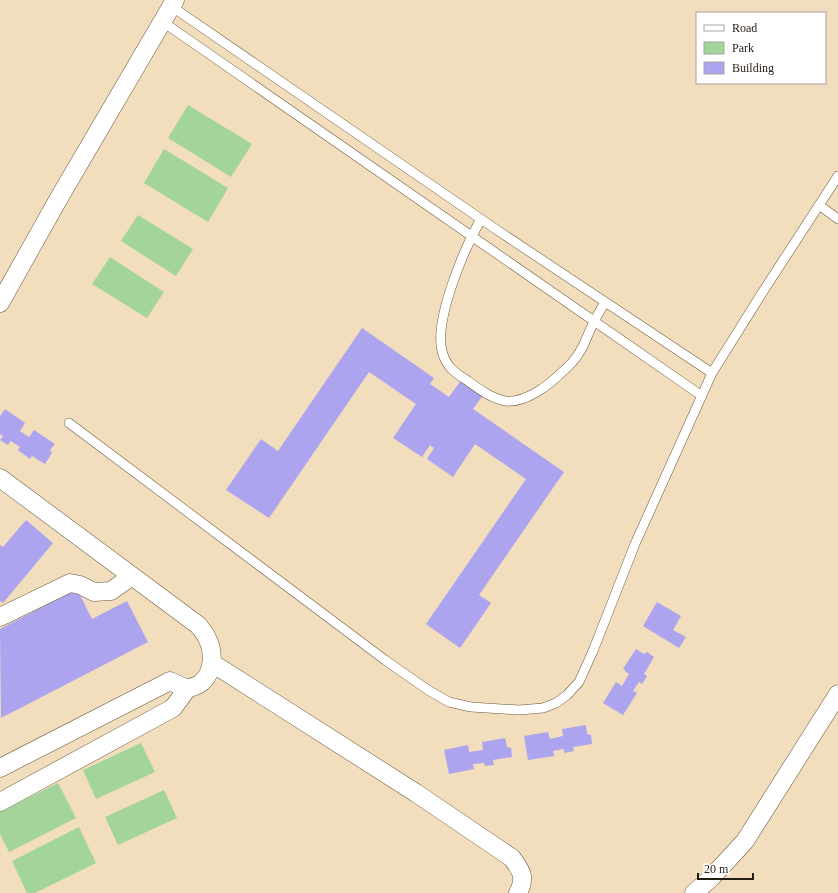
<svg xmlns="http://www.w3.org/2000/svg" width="838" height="893" font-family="'Times New Roman',serif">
<rect width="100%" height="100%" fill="#f2ddbc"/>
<!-- green -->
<path fill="#a3d59a" d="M188,105L252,144L231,177L168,138Z
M164,149L228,188L208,222L144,183Z
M138,215L193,249L176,276L121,241Z
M110,257L164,292L147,318L92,284Z
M141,743L155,772L96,799L83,770Z
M58,783L76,818L9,852L0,834V812Z
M164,790L177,818L118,845L105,817Z
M79,827L96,863L35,893H27L12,861Z"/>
<!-- building -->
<path fill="#aca4ee" d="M362,328L434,378L430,384L449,397L462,379L484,394L473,409L564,472L479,595L491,603L460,648L426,624L526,479L475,444L453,477L427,459L434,448L430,445L422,457L393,438L416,404L369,372L269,518L226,490L261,439L278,451Z
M5,409L25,423L20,431L29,437L34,430L55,444L50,450L52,453L45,464L32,456L30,459L18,450L20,447L11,441L8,445L0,440L3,436L0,434V416Z
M26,520L53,543L3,603L0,601V545L3,547Z
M77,589L92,619L127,601L148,642L1,718L0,629Z
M657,602L681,616L673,630L686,637L679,648L643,626Z
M636,649L644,654L647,652L654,657L644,674L647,676L642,684L639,682L633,691L637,693L623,715L603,703L616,682L622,686L629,674L623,669Z
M586,725L587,734L591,735L592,744L573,747L574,751L564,753V749L553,751L554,756L528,760L524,736L548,732L550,739L563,736L562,729Z
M505,738L507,747L511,748L512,757L493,760L494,765L485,766L484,763L473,764L474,769L449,774L444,750L468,745L469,752L483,750L482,742Z"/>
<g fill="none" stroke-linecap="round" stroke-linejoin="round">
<defs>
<path id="lane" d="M171,6L494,228L712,373
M163,22L702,396
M819,205L838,219
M481,219C465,247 434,319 442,351C446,367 455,373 468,381C479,389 492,399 506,401C525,403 548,386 561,373C567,368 575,360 579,353C584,346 587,336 591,328C595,319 600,311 605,302
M69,423L385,660L428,690L449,702L471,707L519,710L543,708L556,703L567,695L579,682L593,651L635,544L712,373L762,293L838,176"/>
<path id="street" d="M0,303L59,198L175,0
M0,478L198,625C201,629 205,633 207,638C214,651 214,672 202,682C198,686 192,687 187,689
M0,617L70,583L80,585L94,592L111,591L132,576
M212,663L416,793L512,858C522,872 526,877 518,893
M0,768L170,681L187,689L173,708L0,802
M694,893L711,878L745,841L838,694"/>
</defs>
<!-- lane casing -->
<use href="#lane" stroke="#69573a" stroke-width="10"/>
<!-- street casing -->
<use href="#street" stroke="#69573a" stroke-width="19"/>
<!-- lane -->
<use href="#lane" stroke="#fff" stroke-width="9"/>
<!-- street -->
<use href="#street" stroke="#fff" stroke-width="18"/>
</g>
<!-- legend -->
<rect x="696" y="12" width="130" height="72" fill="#ffffff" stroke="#a7a5a0"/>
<rect x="704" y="25" width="20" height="6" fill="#ffffff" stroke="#a7a5a0"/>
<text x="732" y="32" font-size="12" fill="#241d11">Road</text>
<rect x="704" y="42" width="20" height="12" fill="#a3d59a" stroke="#a7a5a0"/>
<text x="732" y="52" font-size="12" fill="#241d11">Park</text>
<rect x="704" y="62" width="20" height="12" fill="#aca4ee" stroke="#a7a5a0"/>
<text x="732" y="72" font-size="12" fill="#241d11">Building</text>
<!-- scale -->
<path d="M698 873v6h55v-6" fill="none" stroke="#241d11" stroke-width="2"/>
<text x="704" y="873" font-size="12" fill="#241d11" stroke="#ffffff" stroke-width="3" paint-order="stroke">20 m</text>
</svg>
